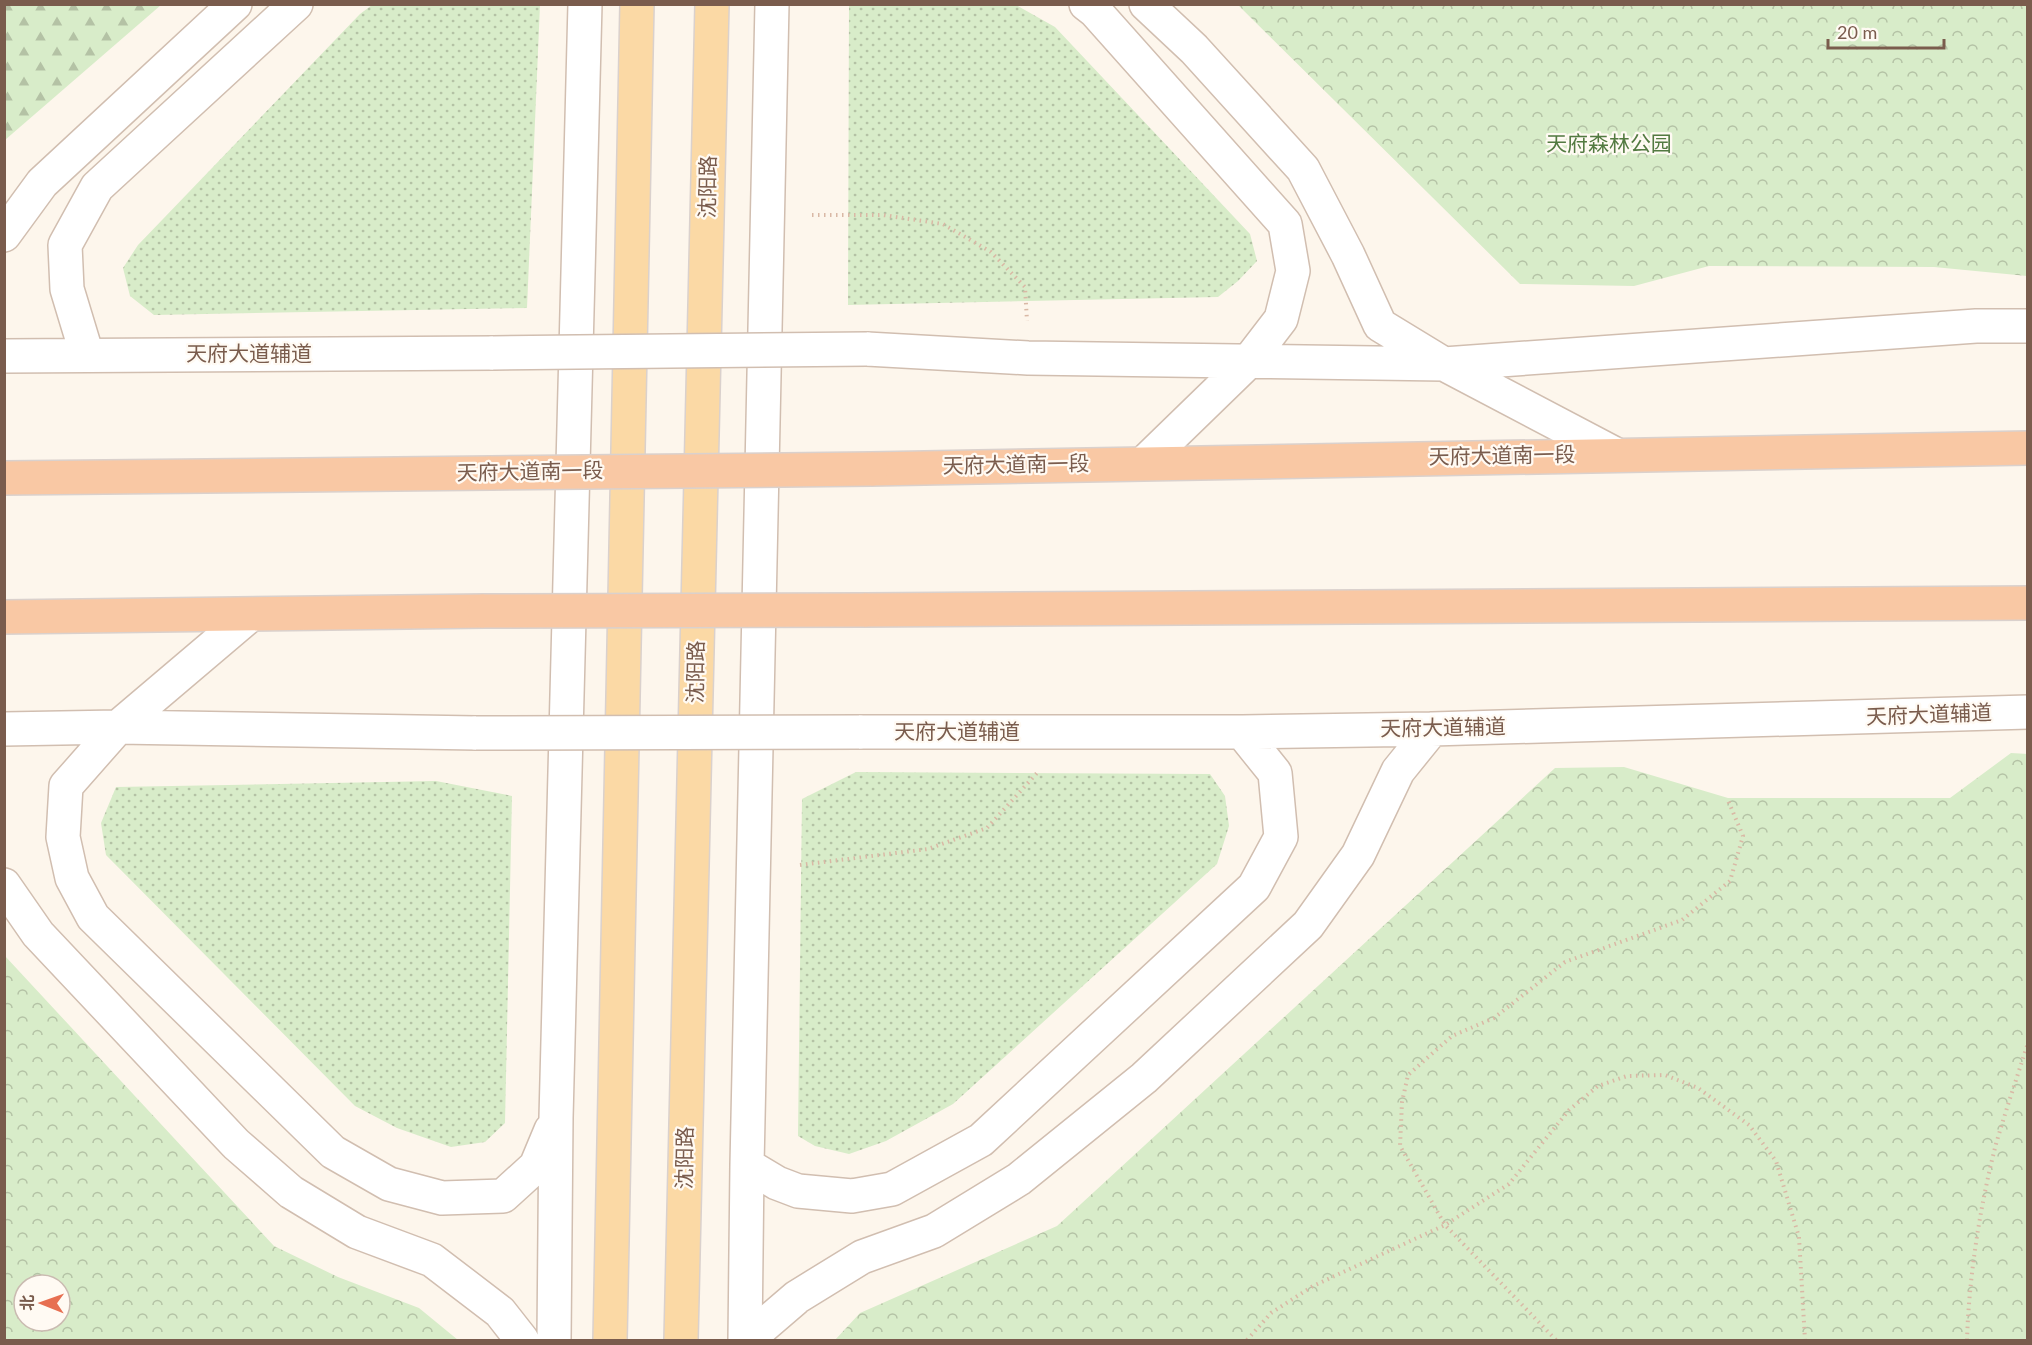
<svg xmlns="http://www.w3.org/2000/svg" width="2032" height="1345" font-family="Lato,'Noto Sans SC',sans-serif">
<defs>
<pattern id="grass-dots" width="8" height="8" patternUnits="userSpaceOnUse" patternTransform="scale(1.5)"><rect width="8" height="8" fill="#d8ecc9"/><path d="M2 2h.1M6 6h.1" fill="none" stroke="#b4c2a5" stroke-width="1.8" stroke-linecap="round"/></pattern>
<pattern id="forest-firs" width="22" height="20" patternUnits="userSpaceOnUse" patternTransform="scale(1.5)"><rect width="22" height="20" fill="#d8ecc9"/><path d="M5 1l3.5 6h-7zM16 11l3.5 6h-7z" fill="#b4c2a5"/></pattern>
<pattern id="park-crowns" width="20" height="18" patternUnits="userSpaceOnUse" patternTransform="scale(1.5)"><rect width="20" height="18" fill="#d8ecc9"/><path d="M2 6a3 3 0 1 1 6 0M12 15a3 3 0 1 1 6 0" fill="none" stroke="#b4c2a5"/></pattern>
</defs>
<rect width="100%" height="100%" fill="#fdf6ec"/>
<!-- grass -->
<path fill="url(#grass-dots)" d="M372,5H540L527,308L154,315L130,296L123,268L138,245L360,14Z
M849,5H1016L1055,27L1250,234L1257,261L1238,281L1218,297L848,305Z
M856,772L1210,774L1225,796L1229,826L1217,864L953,1104L886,1141L849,1154L815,1146L798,1136L802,799Z
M436,781L512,796L505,1123L485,1142L451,1147L397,1128L355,1106L106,855L101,823L116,787Z"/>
<!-- forest -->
<path fill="url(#forest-firs)" d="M5,4H161V5L5,140Z"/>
<!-- park -->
<path fill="url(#park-crowns)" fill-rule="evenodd" d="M1238,5H2027V276L1934,267L1709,266L1634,286L1520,284Z
M2011,753L2028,754L2027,1340H835L860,1313L1057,1226L1555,768L1624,767L1728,798H1950Z
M5,956L274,1246L338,1277L419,1308L458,1340H5ZM24,1285H60V1321H24Z"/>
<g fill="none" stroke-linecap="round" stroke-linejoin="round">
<defs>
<path id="tertiary" d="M1086,4L1095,11L1285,224L1293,271L1281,319L1248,362L1145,462
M1146,4L1194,49L1303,169L1348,255L1380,325L1444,364L1615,454
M4,235L42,183L235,4
M867,349L1028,358L1444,364L1976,326H2028
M87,355L67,289L65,245L97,187L296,4
M4,356L493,353
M250,615L118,727L66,786L63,837L72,878L93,917L333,1152L389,1184L442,1198L503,1196L536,1166L551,1130
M4,729L118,727L476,733
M859,732H1242L1432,729L2028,712
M4,885L38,934L236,1144L291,1192L357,1232L432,1260L500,1312L522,1340
M747,1165L777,1183L798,1191L852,1196L892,1189L981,1140L1254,887L1281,837L1275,773L1242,732
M554,1340L556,1118L585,4
M745,1340L747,1165L772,4
M747,1340L797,1297L862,1257L934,1231L1019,1179L1144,1078L1308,925L1358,855L1398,771L1432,729"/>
<path id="primary" d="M610,1340L637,4
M681,1340L712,4"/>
<path id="trunk" d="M871,469L2028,448
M4,478L491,473
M864,610L2028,603
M4,617L484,611"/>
</defs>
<!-- tertiary casing -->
<use href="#tertiary" stroke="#d1beb0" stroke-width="36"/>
<!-- primary casing -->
<use href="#primary" stroke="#dad1cd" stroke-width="36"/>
<!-- trunk casing -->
<use href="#trunk" stroke="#dad1cd" stroke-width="36"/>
<!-- path -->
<path stroke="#d9b8a5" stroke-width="4" stroke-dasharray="1.5 4.5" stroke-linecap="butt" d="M812,215H883L943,224L991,252L1025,287L1027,321
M800,865L928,849L987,828L1037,773
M1247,1340L1271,1313L1313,1286L1445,1225L1509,1184L1569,1110L1598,1086L1627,1076L1665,1075L1698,1088L1749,1125L1776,1161L1799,1237L1805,1340
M1556,1340L1445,1225L1400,1146L1402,1102L1408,1075L1452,1036L1494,1018L1565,962L1682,920L1730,881L1743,836L1727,798
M1967,1340C1969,1276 1980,1206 1996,1144C2006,1110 2017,1077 2028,1043"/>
<!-- tertiary -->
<use href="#tertiary" stroke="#fff" stroke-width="33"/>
<!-- primary -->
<use href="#primary" stroke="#fbd9a5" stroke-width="33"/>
<!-- trunk -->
<use href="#trunk" stroke="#f9c8a4" stroke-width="33"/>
<defs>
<path id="tertiary-bridge" d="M493,353L867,349
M476,733L859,732"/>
<path id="trunk-bridge" d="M491,473L871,469
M484,611L864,610"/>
</defs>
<!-- tertiary-bridge casing -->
<use href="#tertiary-bridge" stroke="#d1beb0" stroke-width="36" stroke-linecap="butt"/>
<!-- trunk-bridge casing -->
<use href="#trunk-bridge" stroke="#dad1cd" stroke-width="36" stroke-linecap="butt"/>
<!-- tertiary-bridge -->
<use href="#tertiary-bridge" stroke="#fff" stroke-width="33"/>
<!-- trunk-bridge -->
<use href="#trunk-bridge" stroke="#f9c8a4" stroke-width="33"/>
</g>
<g text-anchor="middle" stroke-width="4.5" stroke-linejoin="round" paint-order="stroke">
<!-- park labels -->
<g font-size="21" fill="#537a41" stroke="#fffaf3">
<text x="1609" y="151">天府森林公园</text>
</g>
<!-- street labels -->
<g font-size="21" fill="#7a5c4d" stroke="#fffaf3">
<text transform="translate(708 187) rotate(-89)" y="7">沈阳路</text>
<text x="249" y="361">天府大道辅道</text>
<text transform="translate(1502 456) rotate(-1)" y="7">天府大道南一段</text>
<text transform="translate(1016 465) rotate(-1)" y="7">天府大道南一段</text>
<text transform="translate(530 472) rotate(-1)" y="7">天府大道南一段</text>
<text transform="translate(696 672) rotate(-89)" y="7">沈阳路</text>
<text transform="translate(1929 715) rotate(-2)" y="7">天府大道辅道</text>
<text transform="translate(1443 728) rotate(-1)" y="7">天府大道辅道</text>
<text x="957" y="739">天府大道辅道</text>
<text transform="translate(685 1158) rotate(-89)" y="7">沈阳路</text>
</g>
</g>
<!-- border -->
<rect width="2032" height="1345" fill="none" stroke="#7a5c4d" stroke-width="12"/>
<!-- north arrow -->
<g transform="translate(42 1303) rotate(271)"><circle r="28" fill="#fffaf3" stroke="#cabbb1" stroke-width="1.5"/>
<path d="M0-4.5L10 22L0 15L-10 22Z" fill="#e76f51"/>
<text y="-9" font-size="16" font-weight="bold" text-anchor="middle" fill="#7a5c4d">北</text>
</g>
<!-- scale -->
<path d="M1828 39v9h116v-9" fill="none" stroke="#7a5c4d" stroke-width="3"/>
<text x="1837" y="39" font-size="18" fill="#7a5c4d" stroke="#fffaf3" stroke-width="4.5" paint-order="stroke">20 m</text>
</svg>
